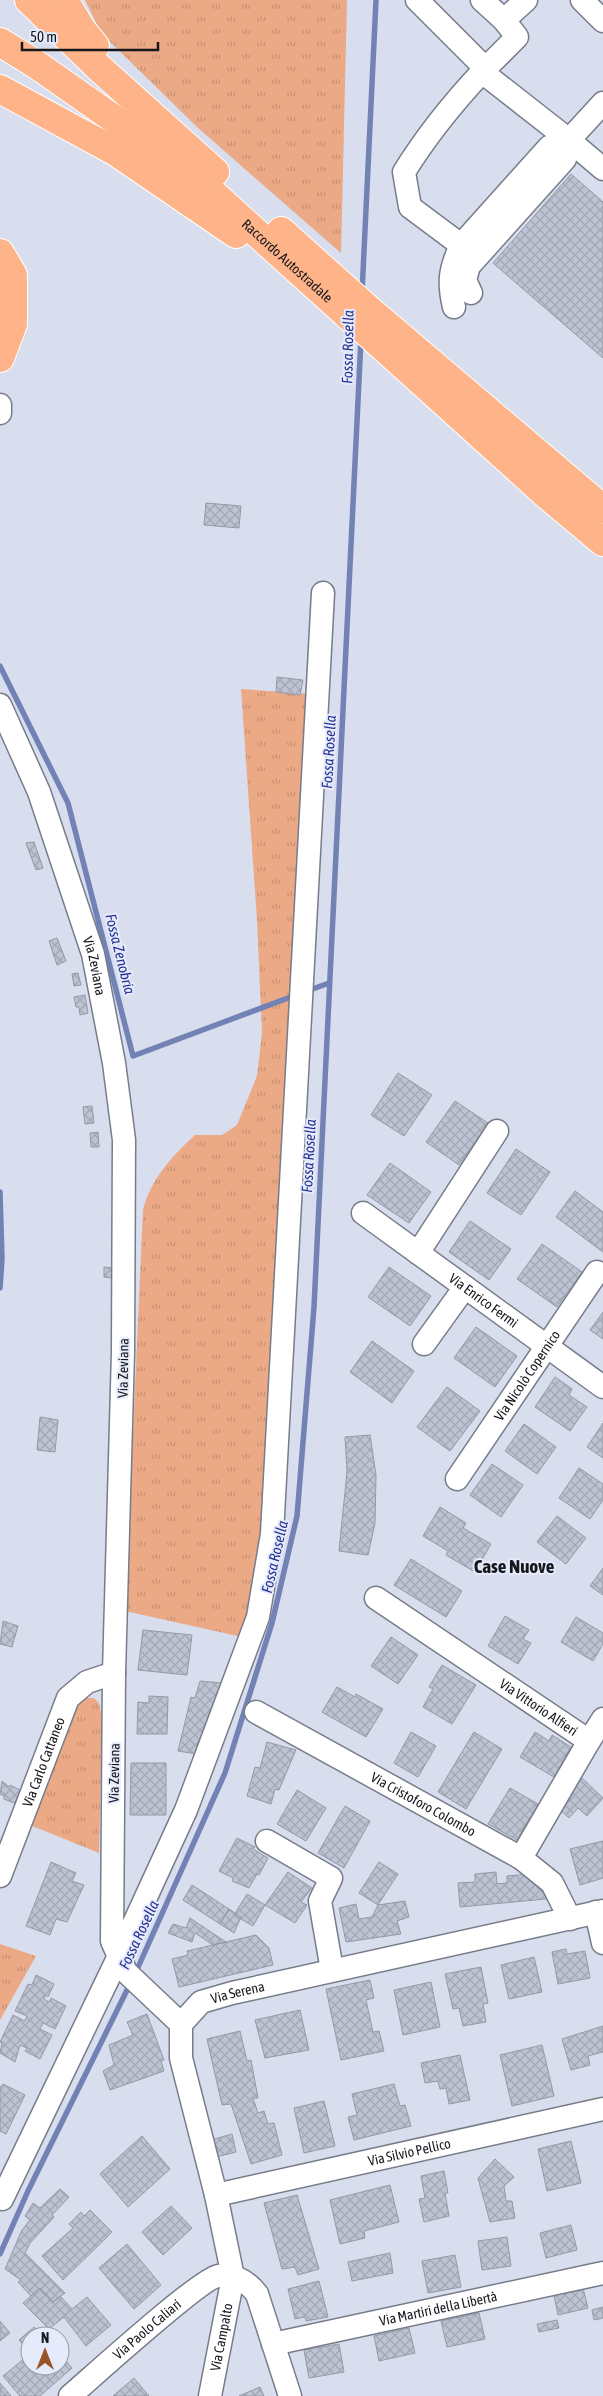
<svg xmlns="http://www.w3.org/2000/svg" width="603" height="2396" font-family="'Asap Condensed',sans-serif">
<defs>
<pattern id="grass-tufts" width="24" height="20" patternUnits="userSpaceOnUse" patternTransform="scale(1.25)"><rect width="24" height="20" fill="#eba985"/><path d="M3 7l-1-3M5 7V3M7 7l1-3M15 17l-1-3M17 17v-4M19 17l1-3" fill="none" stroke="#c99172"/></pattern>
<pattern id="building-cross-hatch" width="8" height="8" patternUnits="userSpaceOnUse" patternTransform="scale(1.25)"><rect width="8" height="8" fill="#bdc3d2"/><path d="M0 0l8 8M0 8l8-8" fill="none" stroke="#a2a7b4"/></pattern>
</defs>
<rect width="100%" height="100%" fill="#d8deee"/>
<!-- grass -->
<path fill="url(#grass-tufts)" d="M85,0H347L341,253L197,127L101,33Z
M241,689L313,694L265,1541L242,1637L125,1611L143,1210C151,1179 171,1157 195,1135H222L237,1125L257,1076L262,1033L257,920Z
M84,1698H94L99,1703L102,1718L99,1853L30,1825L75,1706Z
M0,1944L36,1956L0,2020Z"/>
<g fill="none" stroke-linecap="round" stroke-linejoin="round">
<!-- stream -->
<path stroke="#7382b5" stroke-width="5.5" d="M362,293L376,0
M0,666L68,803L133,1056L296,995
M307,991L329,983
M0,1192L2,1259L0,1288
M135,1974L225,1773L272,1623L297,1516L314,1307L361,339
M0,2254L28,2191L131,1982"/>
</g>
<!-- building -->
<path fill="url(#building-cross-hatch)" stroke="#9499a8" d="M571,174L603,202V358L493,263Z
M206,503L241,506L239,528L204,525Z
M277,677L303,680L300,695L276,692Z
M34,842L43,868L36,870L26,843Z
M57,938L66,961L57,965L49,941Z
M78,973L81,985L74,986L72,974Z
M85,995L88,1013L80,1015L79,1007H76L74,997Z
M398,1073L432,1095L404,1136L371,1115Z
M455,1101L488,1123L459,1165L426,1142Z
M92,1106L94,1123L85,1124L83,1107Z
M98,1132L99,1147H91L90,1133Z
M516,1149L550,1172L521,1215L487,1193Z
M390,1163L431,1192L409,1223L367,1195Z
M575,1191L603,1212V1252L556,1217Z
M470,1221L511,1249L489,1280L449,1252Z
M542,1244L582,1272L557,1307L517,1279Z
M104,1267L112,1268L111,1278L104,1277Z
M389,1267L431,1296L410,1326L368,1297Z
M603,1312V1339L590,1330Z
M476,1327L517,1356L495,1387L454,1358Z
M372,1341L414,1371L392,1403L350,1372Z
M555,1377L572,1389L569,1395L587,1407L570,1431L535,1407Z
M447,1387L480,1411L450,1451L417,1427Z
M40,1417L58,1420L55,1452L37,1450Z
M603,1423V1458L587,1447Z
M524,1424L556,1447L537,1474L505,1451Z
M370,1435L376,1475L375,1523L368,1555L339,1551L347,1472L345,1437Z
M492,1464L523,1485L501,1517L470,1495Z
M579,1468L603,1484V1500L590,1519L559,1498Z
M440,1507L466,1523L463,1528L491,1544L475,1572L446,1555L448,1551L423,1536Z
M557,1516L586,1538L566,1564L537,1542Z
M411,1559L462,1591L446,1617L394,1585Z
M603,1568V1595L590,1586Z
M505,1616L529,1630L523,1639L531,1643L518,1664L488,1646Z
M576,1617L603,1633V1644L593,1661L561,1642Z
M3,1621L18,1626L12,1647L0,1644Z
M143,1630L192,1635L187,1675L138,1670Z
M391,1637L418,1655L398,1684L371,1666Z
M442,1665L476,1685L452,1724L423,1707L433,1689L429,1687Z
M200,1681L222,1683L197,1754L178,1751L191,1697L195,1698Z
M337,1687L355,1697L356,1694L383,1709L366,1737L322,1712Z
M149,1696L168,1697L167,1734H137L138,1702L149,1703Z
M411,1732L436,1746L418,1777L394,1763Z
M474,1732L502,1749L466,1809L438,1792Z
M535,1732L549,1741L552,1735L571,1747L554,1777L520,1757Z
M267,1742L296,1750L279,1790L275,1789L271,1804L247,1796L255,1767L260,1768Z
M131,1763H166V1815H130Z
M581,1777L603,1798L587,1816L578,1808L569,1818L556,1806Z
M2,1781L9,1787L10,1785L22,1791L14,1803L4,1799V1796L0,1794Z
M510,1788L538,1804L517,1840L488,1824Z
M297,1790L326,1808L306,1841L277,1824Z
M345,1806L370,1821L344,1868L318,1853Z
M237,1838L255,1847L253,1849L268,1858L259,1875L257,1874L249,1888L232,1881L233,1878L219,1871Z
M603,1841V1878L580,1885L570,1849Z
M51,1862L76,1873L72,1881L84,1885L67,1922L56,1919L50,1935L26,1926Z
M379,1862L398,1874L378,1905L359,1893Z
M288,1872L312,1888L301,1902L307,1905L295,1923L265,1905Z
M496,1872L497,1884L507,1883V1876L529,1874L544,1883L546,1899L460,1907L458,1883L475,1882V1874Z
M192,1885L229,1909L220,1924L183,1900Z
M247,1894L265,1905L253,1926L234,1915Z
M405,1901L409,1917L397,1921L401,1934L346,1942L339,1908L356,1904L359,1919L372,1917L378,1905Z
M229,1909L241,1917L234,1933L220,1924Z
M190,1918L226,1942L213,1945L195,1933L192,1942L168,1933L173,1924L186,1928Z
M256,1935L269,1948L273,1965L179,1987L172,1959L188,1955L187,1951Z
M566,1949L567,1954L585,1951L590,1978L558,1984L552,1952Z
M534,1957L542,1992L509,1999L501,1965Z
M481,1967L488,2003L483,2004L486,2022L463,2026L459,2008L453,2009L445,1974Z
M36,1975L54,1984L48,1997L45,1995L44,1999L49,2002L51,1998L66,2006L55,2029L43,2023L40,2029L52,2035L40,2059L25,2051L27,2048L20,2045L15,2062L0,2053L2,2043L0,2042L13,2015L25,2021L27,2016L15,2011L28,1984L32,1985Z
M370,1980L374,1998L366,2000L373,2032L379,2031L384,2051L341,2060L326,1989Z
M431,1982L440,2027L403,2035L394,1990Z
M300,2010L309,2050L265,2058L255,2020Z
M147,2014L164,2060L161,2061L164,2071L110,2090L103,2071L114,2065L109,2045L133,2035L127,2022Z
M603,2026V2052L588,2056L590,2065L571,2070L562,2039Z
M240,2031L247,2061L251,2060L258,2098H253L258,2113L264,2111L268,2124L274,2123L282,2155L251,2164L231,2104L222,2105L207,2039Z
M542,2045L554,2096L512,2106L500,2055Z
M460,2055L470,2100L449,2104L446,2088L440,2089L438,2081L425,2083L421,2063Z
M3,2084L25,2095L6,2134L0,2131V2087Z
M394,2084L400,2106L405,2105L411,2126L354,2140L348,2117L357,2115L352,2094Z
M324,2101L335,2146L304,2153L294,2108Z
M232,2134L236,2152L216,2157L211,2140Z
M142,2136L170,2169L128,2207L100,2174Z
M571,2141L581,2183L547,2191L538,2149Z
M495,2159L514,2177L504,2186L506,2201H512L515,2218L490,2222L478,2178Z
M444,2171L448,2193H445L449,2216L424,2222L419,2199L425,2198L421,2176Z
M390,2185L399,2222L364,2231L365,2238L340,2244L330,2200Z
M60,2189L69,2197L52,2215L54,2217L30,2243L25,2253L65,2293L53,2302L40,2288L31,2296L18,2282L21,2280L5,2269L22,2230L30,2220L25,2216L33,2203L40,2208Z
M297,2195L319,2269L298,2275L295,2267L282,2269L264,2203Z
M171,2206L192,2228L163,2255L142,2232Z
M90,2210L112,2232L63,2280L42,2256L73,2228L69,2224L81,2212L84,2216Z
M571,2225L577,2250L546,2258L540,2233Z
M507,2237L511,2266L482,2270L478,2241Z
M127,2244L161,2285L134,2309L99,2268Z
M390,2253L393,2273L352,2281L348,2262Z
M455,2255L461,2287L428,2293L422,2261Z
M319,2281L328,2317L306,2321L305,2317L295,2319L288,2289Z
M582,2284L588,2308L558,2315L553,2290Z
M40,2288L53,2302L60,2296L72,2309L87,2297L111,2325L86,2346L64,2317L49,2329L23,2303Z
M603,2307V2318L594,2320L592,2310Z
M479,2313L485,2339L447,2347L441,2321Z
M557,2320L559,2328L539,2332L537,2324Z
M0,2321L10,2333L0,2341Z
M34,2327L41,2336H30V2353L19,2340Z
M409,2328L415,2353L379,2361L374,2336Z
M339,2344L344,2372L309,2378L304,2350Z
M30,2354V2366H60V2354L72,2368L40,2396H20L3,2376Z
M134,2378L149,2396H113Z
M0,2383L11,2396H0Z
M260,2387L264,2396H239Z"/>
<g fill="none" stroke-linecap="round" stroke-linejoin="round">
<defs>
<g id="minor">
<path d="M417,0L486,69"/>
<path d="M482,0L504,20L517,37L482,72"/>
<path d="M582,0L603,21"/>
<path d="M504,20L526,0"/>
<path d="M469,266L461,245L410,207L404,172C427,135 452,104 482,72L569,140L603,169"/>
<path d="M471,293L465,280L469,266L565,159L569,140"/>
<path d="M454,307C448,282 450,269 461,245L549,147L569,140L603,103"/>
<path d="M0,405V413"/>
<path id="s1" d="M0,705L39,792L93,954L114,1063L124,1140L123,1352L114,1673L112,1941L126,1972L181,2024"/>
<path id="s2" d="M363,1213L603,1387"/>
<path d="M418,1253L497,1131"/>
<path d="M424,1344L465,1287"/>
<path id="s3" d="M457,1479L597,1272"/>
<path id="s4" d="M376,1598L589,1741L521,1858"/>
<path id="s5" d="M256,1712L521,1858L552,1883L570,1919"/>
<path d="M589,1741L603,1719"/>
<path d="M267,1841L331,1878L320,1901L332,1970"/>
<path id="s6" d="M0,1876L68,1698L87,1682L114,1673"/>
<path d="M596,1912L603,1943"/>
<path id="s7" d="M216,2195L603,2109"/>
<path d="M2,2199L118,1958L186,1810L258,1617L272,1534L323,593"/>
<path id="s8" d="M273,2344L603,2273"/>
<path id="s9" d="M70,2396C91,2378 200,2279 218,2276C235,2274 247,2281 257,2294L290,2396"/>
<path id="s10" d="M210,2396L233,2277L216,2195L181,2058V2024L201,2002L232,1993L603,1911"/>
</g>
<g id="highway">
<path d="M29,0L97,66L215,172"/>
<path d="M64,0L82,30L95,46"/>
<path id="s11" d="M0,42L37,65L188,171L548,496L603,542"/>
<path d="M0,89L116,152L236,234"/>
<path d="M281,231L368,309L603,509"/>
<path d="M0,253L13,275V324L0,358"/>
</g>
</defs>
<!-- minor casing -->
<use href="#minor" stroke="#777c8a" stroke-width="25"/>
<!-- highway casing -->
<use href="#highway" stroke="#fff" stroke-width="30"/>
<!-- minor -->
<use href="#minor" stroke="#fff" stroke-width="22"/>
<!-- highway -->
<use href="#highway" stroke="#ffb388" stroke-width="28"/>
</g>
<g text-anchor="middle" stroke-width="4" stroke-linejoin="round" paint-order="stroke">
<!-- street labels -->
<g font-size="14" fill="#16171d" stroke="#e6ebfb">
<text dy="5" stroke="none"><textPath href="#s11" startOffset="362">Raccordo Autostradale</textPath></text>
<text dy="5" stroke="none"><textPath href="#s1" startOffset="278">Via Zeviana</textPath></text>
<text dy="5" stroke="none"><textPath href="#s2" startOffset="149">Via Enrico Fermi</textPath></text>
<text transform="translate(123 1368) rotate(-89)" y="5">Via Zeviana</text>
<text dy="5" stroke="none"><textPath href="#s3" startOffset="125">Via Nicolò Copernico</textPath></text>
<text dy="5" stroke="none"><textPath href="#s4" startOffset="196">Via Vittorio Alfieri</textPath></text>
<text dy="5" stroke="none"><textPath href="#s6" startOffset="122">Via Carlo Cattaneo</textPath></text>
<text transform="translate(114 1773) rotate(-89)" y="5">Via Zeviana</text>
<text dy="5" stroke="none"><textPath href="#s5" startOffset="191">Via Cristoforo Colombo</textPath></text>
<text dy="5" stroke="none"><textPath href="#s10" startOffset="448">Via Serena</textPath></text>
<text dy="5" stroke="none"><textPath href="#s7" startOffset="198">Via Silvio Pellico</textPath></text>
<text dy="5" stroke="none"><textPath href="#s8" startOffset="169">Via Martiri della Libertà</textPath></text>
<text dy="5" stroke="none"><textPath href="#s9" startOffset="102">Via Paolo Caliari</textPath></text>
<text dy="5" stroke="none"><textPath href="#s10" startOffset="60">Via Campalto</textPath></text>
</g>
<!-- water labels -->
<g font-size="15" font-style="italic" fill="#253193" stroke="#e6ebfb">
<text transform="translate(348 347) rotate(-89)" y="5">Fossa Rosella</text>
<text transform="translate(329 752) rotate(-87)" y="5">Fossa Rosella</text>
<text transform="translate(120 954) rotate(76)" y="5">Fossa Zenobria</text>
<text transform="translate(309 1156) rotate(-87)" y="5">Fossa Rosella</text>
<text transform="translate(275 1557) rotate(-77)" y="5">Fossa Rosella</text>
<text transform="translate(139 1935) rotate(-65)" y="5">Fossa Rosella</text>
</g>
<!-- district labels -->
<g font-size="19" font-weight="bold" fill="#16171d" stroke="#e6ebfb">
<text x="514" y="1573">Case Nuove</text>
</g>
</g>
<!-- north arrow -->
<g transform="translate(45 2351)"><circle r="24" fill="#e6ebfb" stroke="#9396a2"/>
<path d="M0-4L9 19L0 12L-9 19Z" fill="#9a542a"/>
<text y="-8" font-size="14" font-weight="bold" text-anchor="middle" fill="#16171d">N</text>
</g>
<!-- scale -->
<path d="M22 42v8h136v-8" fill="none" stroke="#16171d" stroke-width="2.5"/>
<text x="30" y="42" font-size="15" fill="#16171d" stroke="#e6ebfb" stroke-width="4" paint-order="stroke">50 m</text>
</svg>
